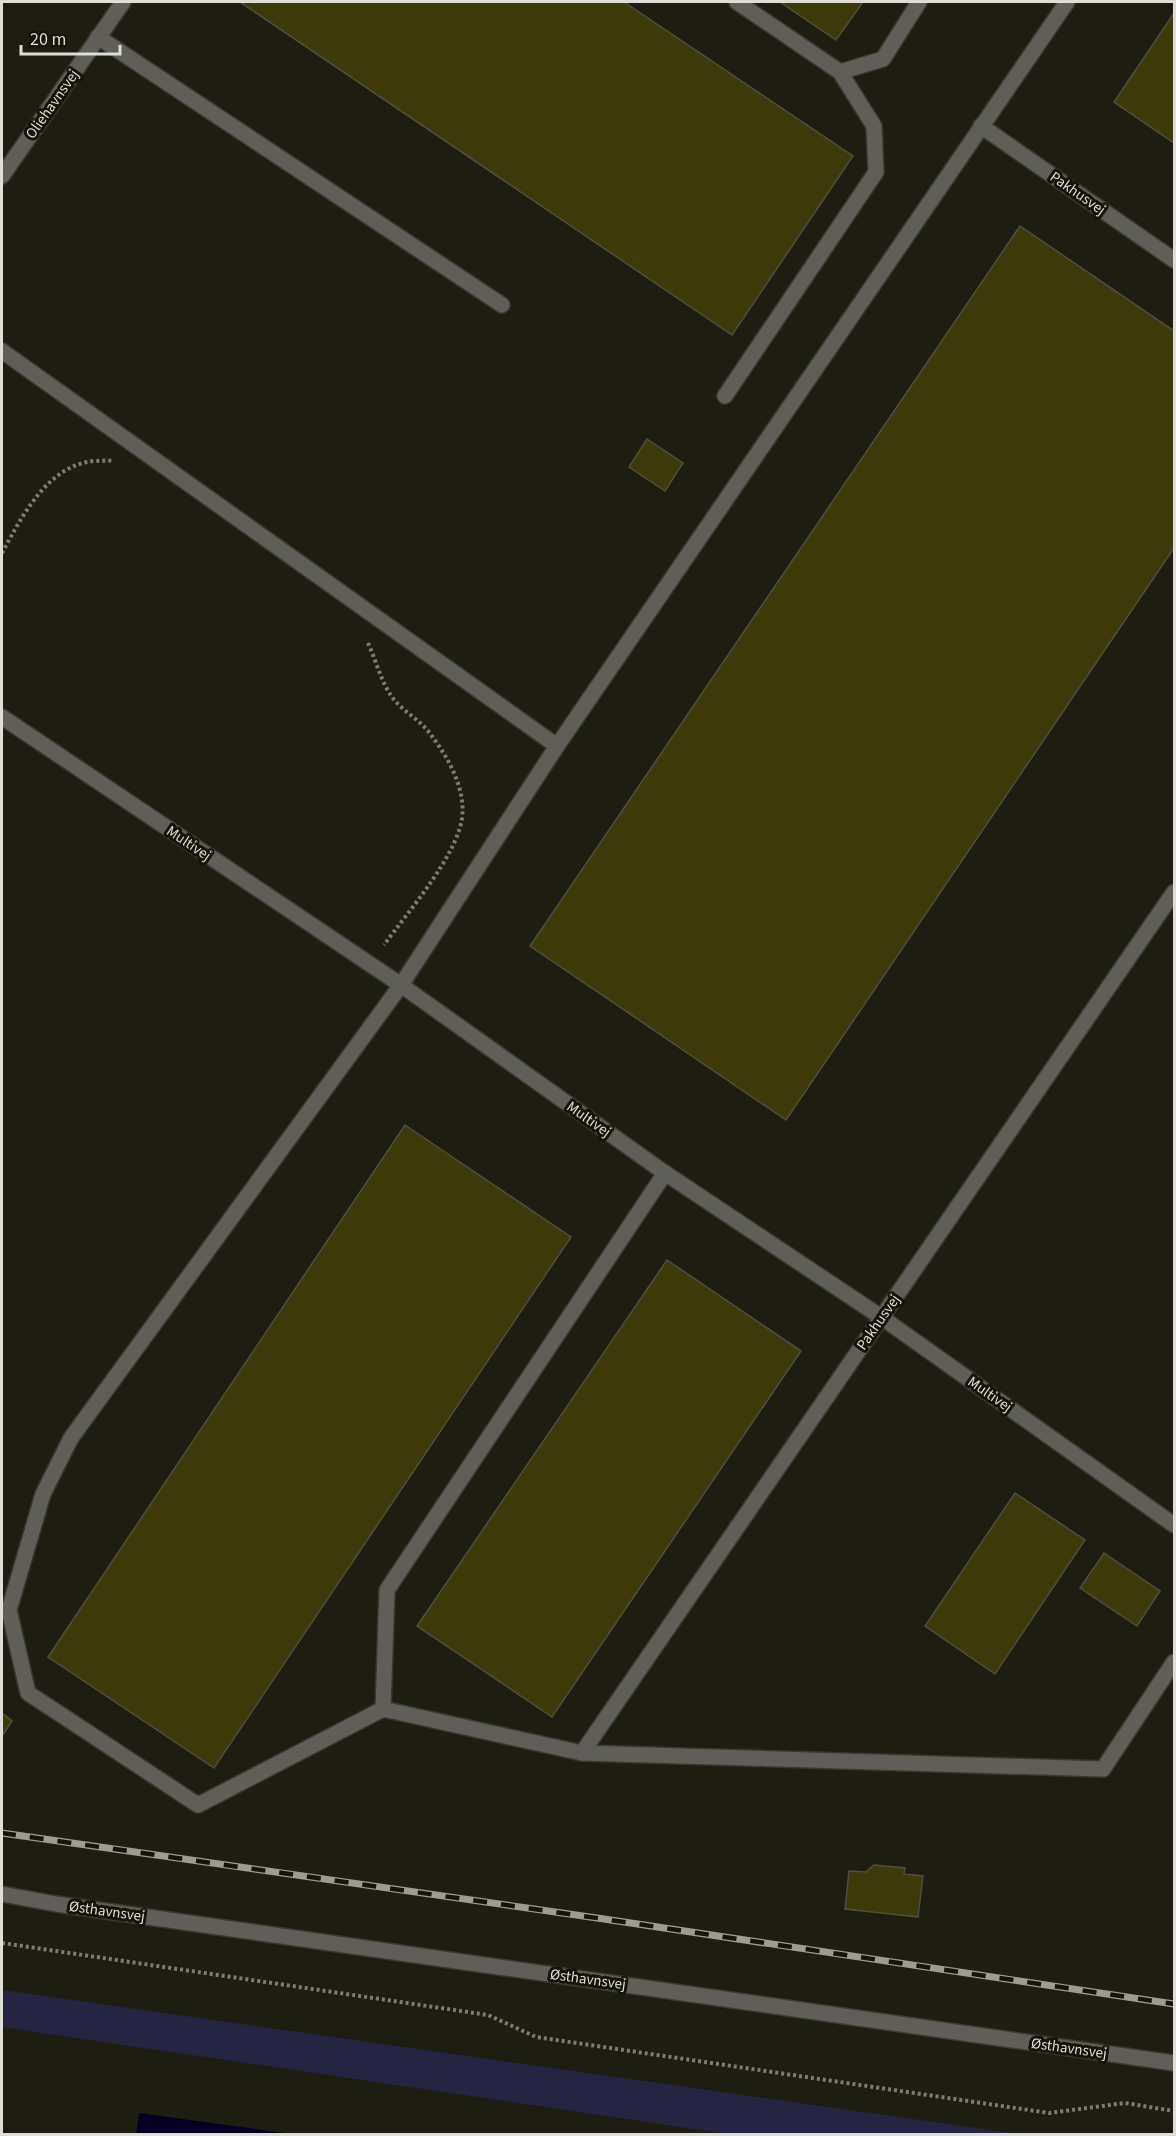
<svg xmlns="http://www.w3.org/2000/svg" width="1176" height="2136" font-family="'Source Sans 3',sans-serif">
<rect width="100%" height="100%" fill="#1e1d12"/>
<!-- green -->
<path fill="#252543" d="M2,1990L1018,2134H729L2,2027Z"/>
<!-- water -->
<path fill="#050023" d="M139,2113L292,2134H136Z"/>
<!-- building -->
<path fill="#3e3a09" stroke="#4f4e42" stroke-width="1.5" d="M240,2H624L853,156L732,335Z
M780,2H863L836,40Z
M1174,13V143L1114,102Z
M1020,226L1174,331V548L786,1120L530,946Z
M647,439L683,463L665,491L629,467Z
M405,1125L571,1237L214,1768L48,1657Z
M667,1260L801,1351L552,1717L417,1626Z
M1015,1493L1085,1540L995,1674L925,1626Z
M1104,1553L1160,1591L1137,1626L1080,1588Z
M2,1713L12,1721L2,1736Z
M874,1865L905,1868L904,1874L923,1876L918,1917L845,1909L849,1871L867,1872L868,1870Z"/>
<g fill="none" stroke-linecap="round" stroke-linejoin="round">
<defs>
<path id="service" d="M737,2L840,72L883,59L919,2
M98,37L502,305
M2,351L557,746
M725,396L876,172L874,126L840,72
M665,1173L387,1590L383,1709L582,1753L1103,1769L1174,1662
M383,1709L198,1805L28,1693L9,1610L43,1494L71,1438L401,985L557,746L1067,2"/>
<path id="minor" d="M981,126L1174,260
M2,176L123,2
M2,717L401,985L665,1173L881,1317L1174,1525
M582,1753L1174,892"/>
<path id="tertiary" d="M2,1894L56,1904L1174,2063"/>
</defs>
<!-- service casing -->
<use href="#service" stroke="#39382e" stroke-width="18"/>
<!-- minor casing -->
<use href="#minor" stroke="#39382e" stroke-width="18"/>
<!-- tertiary casing -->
<use href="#tertiary" stroke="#39382e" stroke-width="18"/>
<!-- path -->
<path stroke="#7d7c73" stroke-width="4" stroke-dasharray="3 3" stroke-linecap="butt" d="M2,553C22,516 48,465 94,461C100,461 106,460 112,461
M368,643C376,660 381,682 392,697C403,712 421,720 431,735C448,757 466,789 462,818C457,856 407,913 384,945
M2,1943L488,2015L536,2037L1049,2113L1125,2103L1174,2111"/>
<!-- service -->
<use href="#service" stroke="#5f5e59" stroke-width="15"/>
<!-- minor -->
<use href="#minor" stroke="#5f5e59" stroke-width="15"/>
<!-- tertiary -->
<use href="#tertiary" stroke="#5f5e59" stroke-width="15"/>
<defs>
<path id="rail" d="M2,1833L604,1919L1174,2004"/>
</defs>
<!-- rail casing -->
<use href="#rail" stroke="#9d9c94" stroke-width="7"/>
<!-- rail -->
<use href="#rail" stroke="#151409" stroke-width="4.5" stroke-dasharray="14" stroke-linecap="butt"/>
</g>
<g text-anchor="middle" stroke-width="6" stroke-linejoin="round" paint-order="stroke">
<!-- street labels -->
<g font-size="15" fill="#deded7" stroke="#151409">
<text transform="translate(52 104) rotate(-55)" y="5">Oliehavnsvej</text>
<text transform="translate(1078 193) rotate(35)" y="5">Pakhusvej</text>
<text transform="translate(189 843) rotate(34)" y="5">Multivej</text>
<text transform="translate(589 1119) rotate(35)" y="5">Multivej</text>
<text transform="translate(878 1322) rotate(-55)" y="5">Pakhusvej</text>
<text transform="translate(990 1394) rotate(35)" y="5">Multivej</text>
<text transform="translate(107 1911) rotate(8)" y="5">Østhavnsvej</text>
<text transform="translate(588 1979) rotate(8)" y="5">Østhavnsvej</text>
<text transform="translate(1069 2048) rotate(8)" y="5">Østhavnsvej</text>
</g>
</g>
<!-- border -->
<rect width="1176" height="2136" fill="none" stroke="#deded7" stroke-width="6"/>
<!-- scale -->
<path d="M21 45v9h99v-9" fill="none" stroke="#deded7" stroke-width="3"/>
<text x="30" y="45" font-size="18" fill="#deded7" stroke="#151409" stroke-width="4.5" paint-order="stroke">20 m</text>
</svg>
